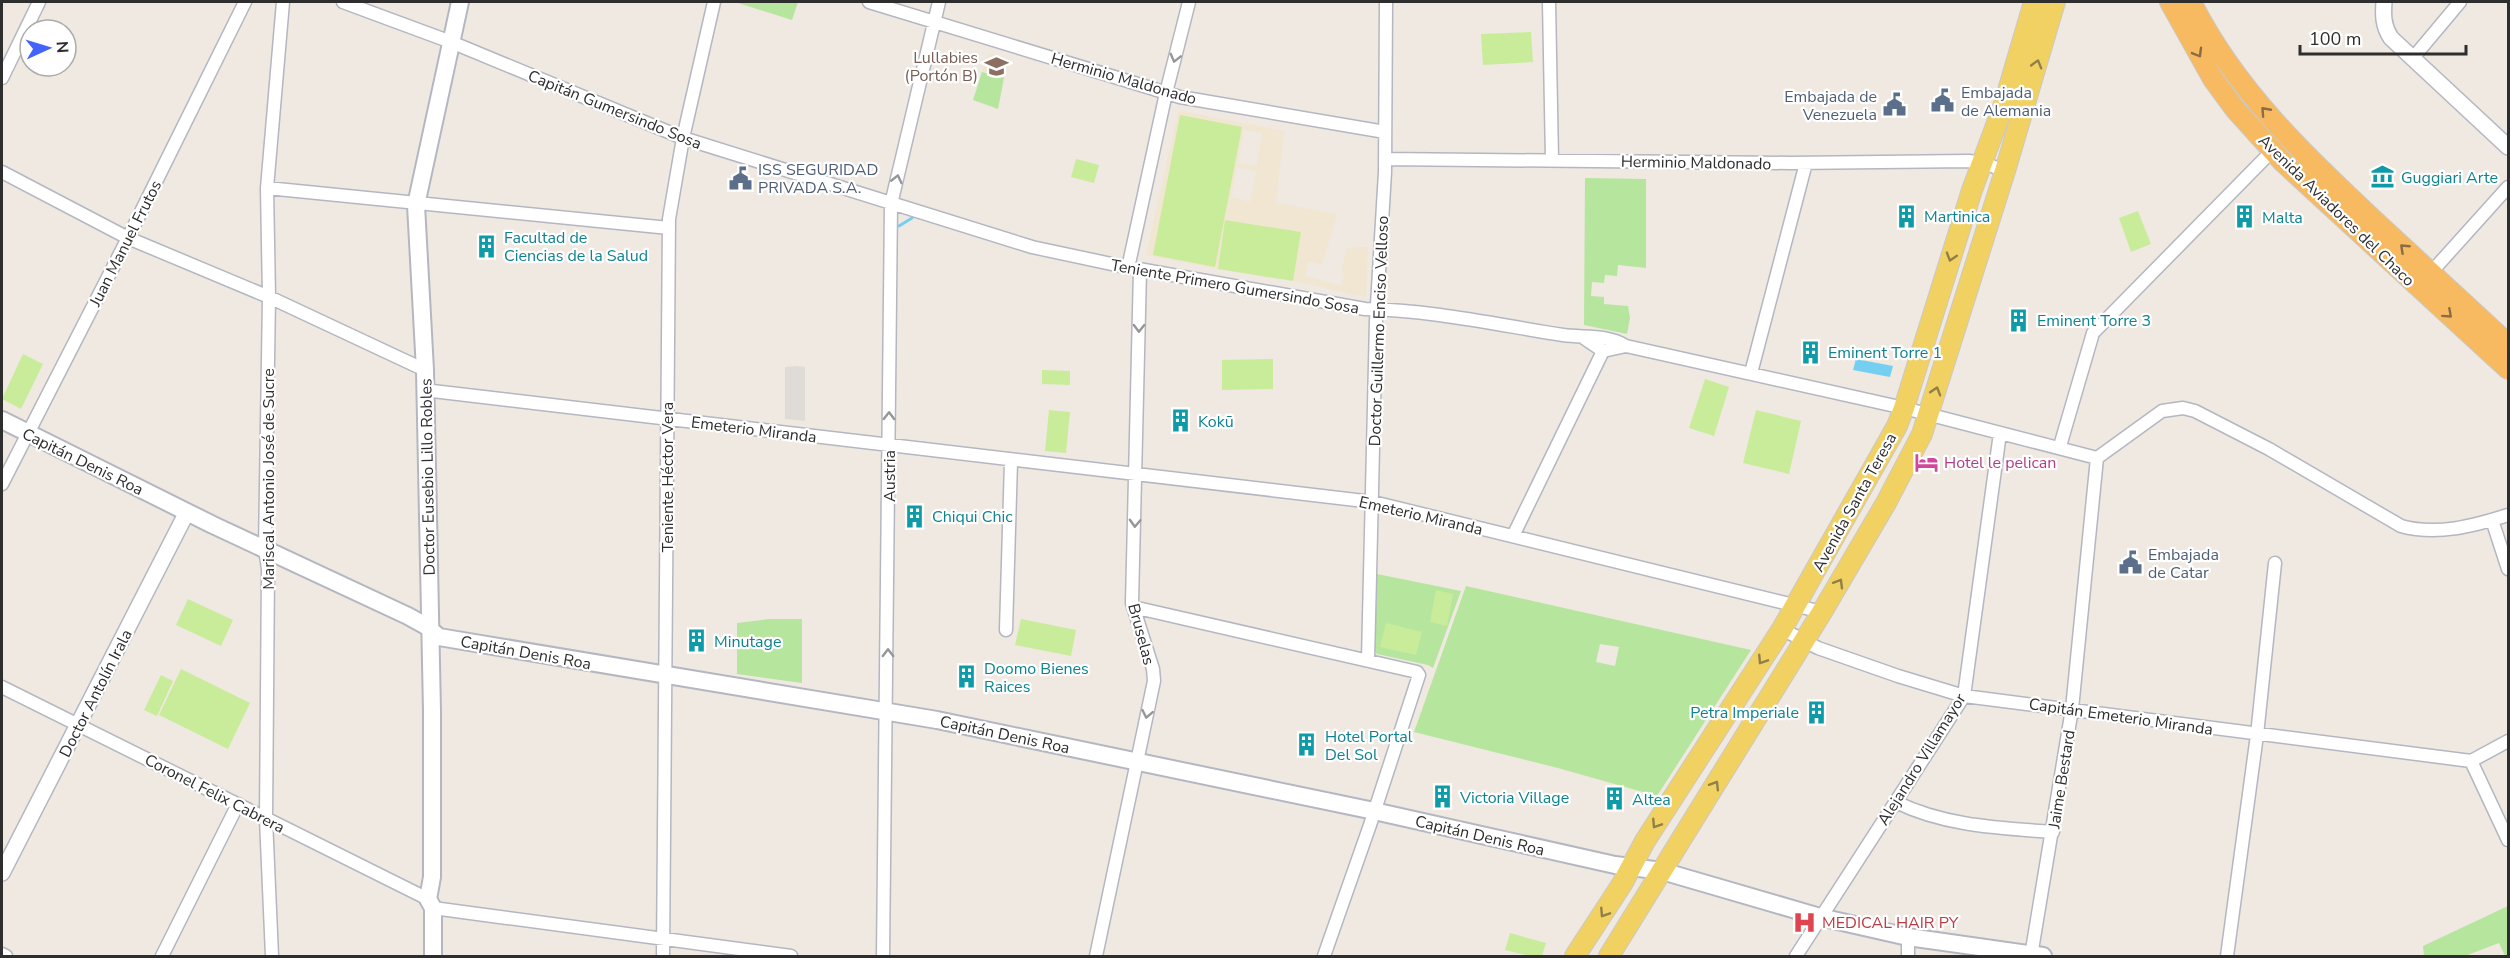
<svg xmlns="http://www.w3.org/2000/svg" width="2510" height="958" font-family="'Nunito Sans',sans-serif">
<rect width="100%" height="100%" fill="#efe9e1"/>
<!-- education -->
<path fill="#f0e6d1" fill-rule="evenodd" d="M988,53L1009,59L1004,78L982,72Z
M1182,111L1284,131L1276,203L1337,214L1322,265L1309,261L1305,276L1341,286L1344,274L1341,272L1347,248L1368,247L1366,297L1293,281L1301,232L1226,220L1218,269L1146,255L1178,113ZM1244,130L1262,133L1257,166L1238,163ZM1237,167L1256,171L1250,202L1231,197Z"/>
<!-- green -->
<path fill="#b6e59e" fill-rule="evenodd" d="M735,2H798L792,20Z
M982,72L1004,78L998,109L973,100Z
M1585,178L1646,179V268L1618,265L1617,276L1605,275L1604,283L1592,282L1591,296L1604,297V304L1628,306L1630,318L1627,334L1584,325Z
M1377,574L1461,591L1433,668L1428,665L1377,654L1375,651Z
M1466,586L1751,650L1657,796L1558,768L1414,732ZM1600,644L1619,647L1615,666L1596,662Z
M769,619H802V683L737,674V623Z
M2508,906V956H2505L2499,943L2465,956H2424L2423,946Z"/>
<!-- pitch -->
<path fill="#c9ec9a" d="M1531,32L1533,62L1483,65L1481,34Z
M1180,115L1242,127L1215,267L1153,255Z
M1076,159L1099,165L1094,183L1071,177Z
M2138,211L2151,244L2131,252L2119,218Z
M1225,220L1301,232L1293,281L1218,269Z
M23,354L43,364L21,409L2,399Z
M1273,359V389L1222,390V360Z
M1042,370L1070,371V385L1042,384Z
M1705,379L1729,387L1714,436L1689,428Z
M1049,410L1070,412L1066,453L1045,451Z
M1756,410L1801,421L1789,474L1743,463Z
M1436,590L1453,594L1447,626L1430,622Z
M188,599L233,620L221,646L176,625Z
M1021,619L1076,630L1071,656L1015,645Z
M1386,623L1422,632L1416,655L1380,647Z
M181,669L250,703L228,749L159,715Z
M161,675L173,681L157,716L144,710Z
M1510,933L1546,943L1542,956H1530L1505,950Z"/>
<!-- plaza -->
<path fill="#dfdcd8" d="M797,366L805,367V421L785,419V367Z"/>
<!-- water -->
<path fill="#75cff0" d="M1856,359L1893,366L1890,377L1853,370Z"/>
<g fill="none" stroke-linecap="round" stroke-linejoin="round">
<!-- stream -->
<path stroke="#75cff0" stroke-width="3" d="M899,226L912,218"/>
<defs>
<path id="minor" d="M343,2L451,42L683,138L1032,247L1116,265L1365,309C1432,310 1498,325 1563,335C1585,338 1607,334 1626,346
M869,2L1180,97L1385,132
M1549,2L1552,160
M2413,58L2460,2
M2,78L39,2
M1385,159L1791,163L1969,161L1984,163L2005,171
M2,172L128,238L269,297L425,370
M267,188L669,228
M1128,268L1166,93L1189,2
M2427,277L2508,187
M1584,338L1603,351L1626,346L1904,408L2097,458
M1751,373L1806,163
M424,390L1373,502L1822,612
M2060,446L2093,333L2272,151
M2097,458L2162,411L2183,408L2195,411L2269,449L2401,526C2437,536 2473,526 2508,515
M2,484L128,238L245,2
M2492,520L2508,569
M1513,536L1603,351
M1133,607L1417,672L1419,675L1370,825L1324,956
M1782,629L1818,648L1898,676L1964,696L2471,761
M1006,630L1011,461
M1368,660L1376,321L1385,172L1386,2
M2,687L428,899
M2471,761L2508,840
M2471,761L2508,741
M1896,802C1944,826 2000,828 2053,832
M433,908L791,956
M2,954L6,956
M162,956L238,804
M272,956L266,819L268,569L265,549L269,297L267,188L283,2
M663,956L669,219L683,138L714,2
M883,956L891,204L939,2
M1096,956L1154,681L1153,669L1132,603L1140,270
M1796,956L1964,696L2000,433
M1908,956V937
M2031,956L2072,709L2097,458
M2227,956L2257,735L2275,563"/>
<path id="tertiary" d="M2384,2C2383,15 2383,26 2391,38L2508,147
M2,873L187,512"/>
<path id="secondary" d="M2,420L213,525L408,616L426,626L439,637L937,720L1374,811L1615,865L1662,871L1820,917L1908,937L2043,956
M433,956V908L428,899L432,877V711L425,370L416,205L460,2"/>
<path id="primary" d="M1575,956L1622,884L1645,841L1782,629L1897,426L1904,408L1972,190L2004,104L2034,2
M1609,956L1822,612L1886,503L1922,434L2005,171L2055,2"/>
<path id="trunk" d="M2170,2L2213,79L2235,109L2283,162L2508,369
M2191,2C2236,91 2305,156 2378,224C2421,264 2465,304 2508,344"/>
</defs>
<!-- minor casing -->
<use href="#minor" stroke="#b4b7c1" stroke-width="15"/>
<!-- tertiary casing -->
<use href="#tertiary" stroke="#b4b7c1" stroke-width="18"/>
<!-- secondary casing -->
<use href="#secondary" stroke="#b4b7c1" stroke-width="20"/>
<!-- primary casing -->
<use href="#primary" stroke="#c9c9c9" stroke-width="22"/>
<!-- trunk casing -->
<use href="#trunk" stroke="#c9c9c9" stroke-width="22"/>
<!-- minor -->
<use href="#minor" stroke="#fff" stroke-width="12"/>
<!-- tertiary -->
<use href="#tertiary" stroke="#fff" stroke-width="15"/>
<!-- secondary -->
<use href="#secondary" stroke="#fff" stroke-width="16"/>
<!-- primary -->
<use href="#primary" stroke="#f2d163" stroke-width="20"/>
<!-- trunk -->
<use href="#trunk" stroke="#f8ba60" stroke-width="20"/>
</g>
<!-- one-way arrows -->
<defs><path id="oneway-chevron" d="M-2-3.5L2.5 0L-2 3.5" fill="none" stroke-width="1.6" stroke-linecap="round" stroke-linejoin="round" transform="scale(1.5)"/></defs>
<g stroke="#896d44">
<use href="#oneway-chevron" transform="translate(2198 53) rotate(60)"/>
<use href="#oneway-chevron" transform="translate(2265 111) rotate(-132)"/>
<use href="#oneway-chevron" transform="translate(2404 248) rotate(-137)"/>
<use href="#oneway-chevron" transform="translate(2448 314) rotate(42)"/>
</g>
<g stroke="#969696">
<use href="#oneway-chevron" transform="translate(1175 58) rotate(104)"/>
<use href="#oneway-chevron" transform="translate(897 179) rotate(-77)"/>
<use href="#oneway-chevron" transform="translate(1139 328) rotate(91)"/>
<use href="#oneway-chevron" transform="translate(889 416) rotate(-89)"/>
<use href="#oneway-chevron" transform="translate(1135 523) rotate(92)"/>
<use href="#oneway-chevron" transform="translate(888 653) rotate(-90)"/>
<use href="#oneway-chevron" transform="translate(1147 714) rotate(101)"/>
</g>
<g stroke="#908048">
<use href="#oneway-chevron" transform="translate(2037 64) rotate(-74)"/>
<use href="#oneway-chevron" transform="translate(1951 257) rotate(107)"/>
<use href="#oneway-chevron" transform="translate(1936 391) rotate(-73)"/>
<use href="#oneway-chevron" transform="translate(1839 583) rotate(-59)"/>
<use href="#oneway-chevron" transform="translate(1762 660) rotate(123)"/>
<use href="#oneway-chevron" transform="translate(1715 785) rotate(-58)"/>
<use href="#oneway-chevron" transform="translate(1656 824) rotate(123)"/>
<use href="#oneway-chevron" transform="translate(1604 913) rotate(123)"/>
</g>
<!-- icons -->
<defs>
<symbol id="school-bare" viewBox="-9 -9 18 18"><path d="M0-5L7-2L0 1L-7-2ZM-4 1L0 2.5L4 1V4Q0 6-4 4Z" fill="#8d6e63" stroke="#fff" stroke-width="2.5" paint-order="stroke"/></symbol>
<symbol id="civic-bare" viewBox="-9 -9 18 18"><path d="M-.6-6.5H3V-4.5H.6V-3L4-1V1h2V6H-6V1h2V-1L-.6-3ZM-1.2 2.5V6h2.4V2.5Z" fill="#5c6f8a" stroke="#fff" stroke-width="2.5" paint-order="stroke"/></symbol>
<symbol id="museum-bare" viewBox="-9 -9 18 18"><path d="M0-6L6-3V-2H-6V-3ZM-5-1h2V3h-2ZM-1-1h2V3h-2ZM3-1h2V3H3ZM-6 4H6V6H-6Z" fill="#0f9aa8" stroke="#fff" stroke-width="2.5" paint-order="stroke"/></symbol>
<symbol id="building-bare" viewBox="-9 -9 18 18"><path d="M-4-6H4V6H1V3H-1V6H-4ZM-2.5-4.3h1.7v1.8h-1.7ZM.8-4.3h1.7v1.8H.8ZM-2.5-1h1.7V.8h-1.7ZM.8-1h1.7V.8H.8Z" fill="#0f9aa8" stroke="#fff" stroke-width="2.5" paint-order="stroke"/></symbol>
<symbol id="hotel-bare" viewBox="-9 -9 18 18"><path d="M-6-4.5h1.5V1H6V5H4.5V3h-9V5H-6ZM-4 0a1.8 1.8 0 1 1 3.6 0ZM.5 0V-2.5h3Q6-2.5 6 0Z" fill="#d1479c" stroke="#fff" stroke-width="2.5" paint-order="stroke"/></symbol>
<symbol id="hospital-bare" viewBox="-9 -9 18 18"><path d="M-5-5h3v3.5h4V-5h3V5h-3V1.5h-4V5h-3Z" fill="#e0444e" stroke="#fff" stroke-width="2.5" paint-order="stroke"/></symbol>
</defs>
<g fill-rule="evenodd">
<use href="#school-bare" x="980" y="50" width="33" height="33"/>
<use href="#civic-bare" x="1926" y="84" width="33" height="33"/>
<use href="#civic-bare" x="1878" y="88" width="33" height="33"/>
<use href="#museum-bare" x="2366" y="160" width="33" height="33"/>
<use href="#civic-bare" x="724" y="162" width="33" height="33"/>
<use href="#building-bare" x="1890" y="200" width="33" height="33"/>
<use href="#building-bare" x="2228" y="200" width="33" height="33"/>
<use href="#building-bare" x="470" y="230" width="33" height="33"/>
<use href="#building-bare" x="2002" y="304" width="33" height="33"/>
<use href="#building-bare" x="1794" y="336" width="33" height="33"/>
<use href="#building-bare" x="1164" y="404" width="33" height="33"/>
<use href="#hotel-bare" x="1910" y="446" width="33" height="33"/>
<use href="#building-bare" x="898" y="500" width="33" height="33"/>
<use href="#civic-bare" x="2114" y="546" width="33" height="33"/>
<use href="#building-bare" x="680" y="624" width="33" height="33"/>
<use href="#building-bare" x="950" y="660" width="33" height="33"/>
<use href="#building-bare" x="1800" y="696" width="33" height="33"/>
<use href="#building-bare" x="1290" y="728" width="33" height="33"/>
<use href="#building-bare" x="1426" y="780" width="33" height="33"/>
<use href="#building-bare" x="1598" y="782" width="33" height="33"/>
<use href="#hospital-bare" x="1788" y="906" width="33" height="33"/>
</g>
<g text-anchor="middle" stroke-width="4.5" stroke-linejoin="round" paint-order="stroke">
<!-- education labels -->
<g font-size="16" fill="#785e54" stroke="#fff" text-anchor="end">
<text x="978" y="63">Lullabies<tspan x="978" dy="18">(Portón B)</tspan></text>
</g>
<!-- street labels -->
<g font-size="16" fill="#2e2e2e" stroke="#fff">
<text transform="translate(1124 78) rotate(16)" y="6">Herminio Maldonado</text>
<text transform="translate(615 109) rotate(22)" y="6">Capitán Gumersindo Sosa</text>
<text transform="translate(1696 162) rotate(1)" y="6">Herminio Maldonado</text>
<text transform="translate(2337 210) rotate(44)" y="6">Avenida Aviadores del Chaco</text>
<text transform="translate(125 243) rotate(-63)" y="6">Juan Manuel Frutos</text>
<text transform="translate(1235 286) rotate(10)" y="6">Teniente Primero Gumersindo Sosa</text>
<text transform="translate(1378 331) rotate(-88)" y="6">Doctor Guillermo Enciso Velloso</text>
<text transform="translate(754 429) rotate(7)" y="6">Emeterio Miranda</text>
<text transform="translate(83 461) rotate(26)" y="6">Capitán Denis Roa</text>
<text transform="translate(889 476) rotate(-90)" y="6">Austria</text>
<text transform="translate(427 477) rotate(-91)" y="6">Doctor Eusebio Lillo Robles</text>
<text transform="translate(667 477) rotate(-90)" y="6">Teniente Héctor Vera</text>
<text transform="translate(268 479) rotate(-90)" y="6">Mariscal Antonio José de Sucre</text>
<text transform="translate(1854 502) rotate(-61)" y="6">Avenida Santa Teresa</text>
<text transform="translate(1421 515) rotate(13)" y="6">Emeterio Miranda</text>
<text transform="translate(1142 634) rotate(75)" y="6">Bruselas</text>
<text transform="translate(526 652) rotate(10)" y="6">Capitán Denis Roa</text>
<text transform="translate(95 693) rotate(-63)" y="6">Doctor Antolín Irala</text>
<text transform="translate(2121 716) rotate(8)" y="6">Capitán Emeterio Miranda</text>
<text transform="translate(1005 734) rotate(12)" y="6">Capitán Denis Roa</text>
<text transform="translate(1921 759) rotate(-58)" y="6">Alejandro Villamayor</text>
<text transform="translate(2061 779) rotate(-81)" y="6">Jaime Bestard</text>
<text transform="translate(215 793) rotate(27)" y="6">Coronel Felix Cabrera</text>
<text transform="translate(1480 835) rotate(13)" y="6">Capitán Denis Roa</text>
</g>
<!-- service labels -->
<g font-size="16" fill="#4e5e75" stroke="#fff" text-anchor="start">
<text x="1961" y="98">Embajada<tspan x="1961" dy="18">de Alemania</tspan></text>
<text x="1877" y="102" text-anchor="end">Embajada de<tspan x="1877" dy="18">Venezuela</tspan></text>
<text x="758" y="175">ISS SEGURIDAD<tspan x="758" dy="18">PRIVADA S.A.</tspan></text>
<text x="2148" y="560">Embajada<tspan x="2148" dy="18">de Catar</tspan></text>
</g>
<!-- culture labels -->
<g font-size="16" fill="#0d838f" stroke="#fff" text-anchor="start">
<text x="2401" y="183">Guggiari Arte</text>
<text x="1924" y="222">Martinica</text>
<text x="2262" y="223">Malta</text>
<text x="504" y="243">Facultad de<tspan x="504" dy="18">Ciencias de la Salud</tspan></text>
<text x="2037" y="326">Eminent Torre 3</text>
<text x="1828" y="358">Eminent Torre 1</text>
<text x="1198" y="427">Kokū</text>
<text x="932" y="522">Chiqui Chic</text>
<text x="714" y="647">Minutage</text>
<text x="984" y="674">Doomo Bienes<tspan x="984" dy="18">Raices</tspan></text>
<text x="1799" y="718" text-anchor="end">Petra Imperiale</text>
<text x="1325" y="742">Hotel Portal<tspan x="1325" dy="18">Del Sol</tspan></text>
<text x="1460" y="803">Victoria Village</text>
<text x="1632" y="805">Altea</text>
</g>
<!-- hotel labels -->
<g font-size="16" fill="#b23c85" stroke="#fff" text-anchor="start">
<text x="1944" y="468">Hotel le pelican</text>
</g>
<!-- health labels -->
<g font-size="16" fill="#be3a42" stroke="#fff" text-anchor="start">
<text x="1822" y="928">MEDICAL HAIR PY</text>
</g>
</g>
<!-- border -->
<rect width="2510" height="958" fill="none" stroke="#2e2e2e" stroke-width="6"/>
<!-- north arrow -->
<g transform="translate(48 48) rotate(86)"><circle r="28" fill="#ffffff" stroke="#ababab" stroke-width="1.5"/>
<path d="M0-4.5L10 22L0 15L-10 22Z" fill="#4264fb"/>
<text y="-9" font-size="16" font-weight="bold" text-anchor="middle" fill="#2e2e2e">N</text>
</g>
<!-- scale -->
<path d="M2300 45v9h166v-9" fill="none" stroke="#2e2e2e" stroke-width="3"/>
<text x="2309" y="45" font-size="18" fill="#2e2e2e" stroke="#ffffff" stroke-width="4.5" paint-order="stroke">100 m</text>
</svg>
